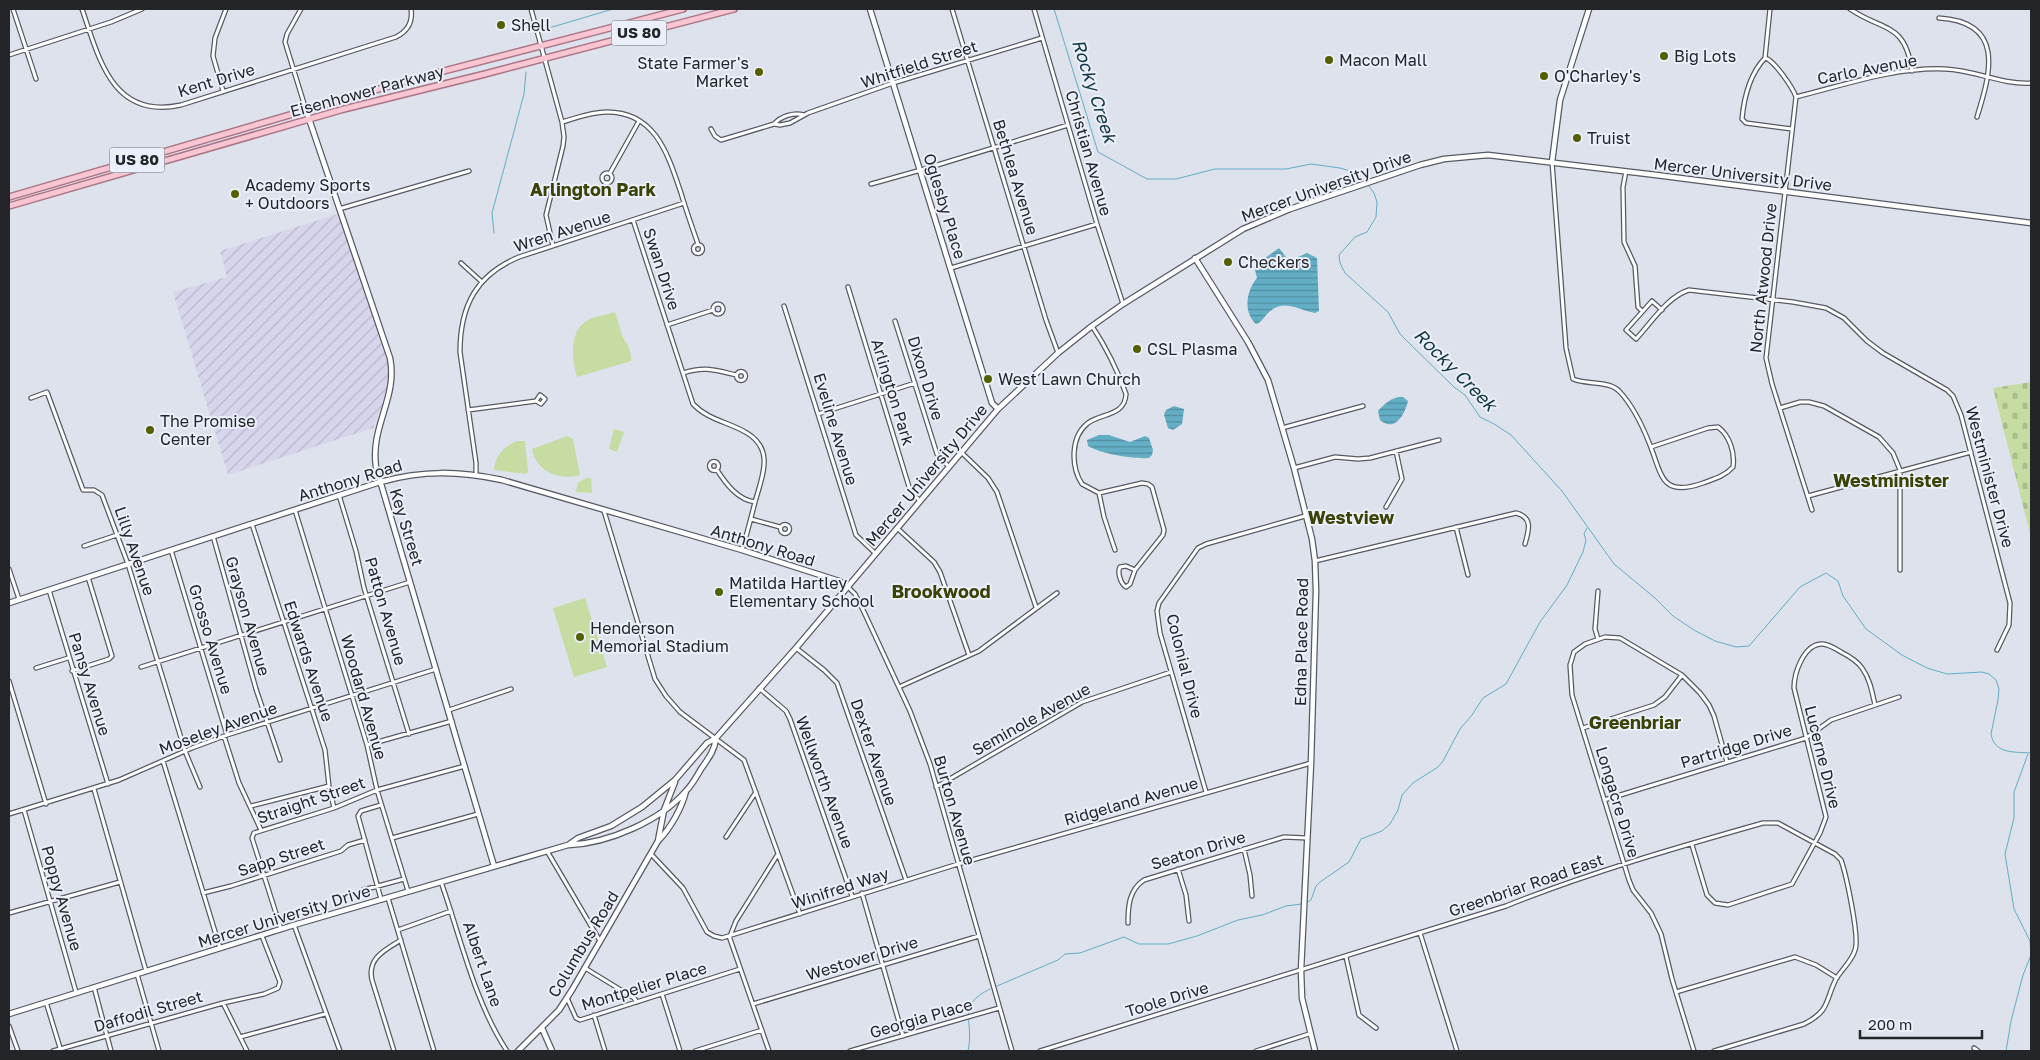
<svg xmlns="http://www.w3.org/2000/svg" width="2040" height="1060" font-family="'Golos Text',sans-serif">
<defs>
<pattern id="industrial-furrows" width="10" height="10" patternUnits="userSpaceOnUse" patternTransform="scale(1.25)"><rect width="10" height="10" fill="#d7d5eb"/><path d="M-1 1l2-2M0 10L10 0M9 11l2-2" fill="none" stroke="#b8b7ca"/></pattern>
<pattern id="cemetery-stones" width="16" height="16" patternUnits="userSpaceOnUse" patternTransform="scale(1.25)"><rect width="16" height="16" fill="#c6dca2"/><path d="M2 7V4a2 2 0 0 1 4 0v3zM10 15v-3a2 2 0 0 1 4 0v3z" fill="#aabd8c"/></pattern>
<pattern id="water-rules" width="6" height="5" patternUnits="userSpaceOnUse" patternTransform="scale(1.25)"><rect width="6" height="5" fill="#63aec5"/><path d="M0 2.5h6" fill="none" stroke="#518da0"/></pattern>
</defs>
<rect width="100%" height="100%" fill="#dde2ec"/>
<!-- industrial -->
<path fill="url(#industrial-furrows)" d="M338,214L382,342L389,369V392L373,428L228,475L173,292L227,277L220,251Z"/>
<!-- cemetery -->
<path fill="url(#cemetery-stones)" d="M2031,382V537L1993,388Z"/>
<!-- park -->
<path fill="#c6dca2" d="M615,312L623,338C628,343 632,354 631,361L577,377C572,361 569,333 585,322C592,316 607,315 615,312Z
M614,429L624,432L617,452L609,449Z
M567,436L573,439L580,475C560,481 536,472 532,449Z
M517,441H525L528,472L526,474L494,470C495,456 504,446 517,441Z
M586,478H591L592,493L576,492L578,483Z
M585,598L607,667L574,677L553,608Z"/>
<!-- water -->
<path fill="url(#water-rules)" d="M1279,248L1289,261L1307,253L1317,258L1319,311L1315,313C1297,310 1284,298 1268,313C1263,318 1262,322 1256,324C1243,312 1246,291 1257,278L1254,266Z
M1403,397L1408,401C1405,414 1395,433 1380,420L1378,411C1385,403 1393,396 1403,397Z
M1174,406L1184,409L1182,424L1173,430L1168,428L1164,415L1166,410Z
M1099,435H1109L1130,442L1145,436L1149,438L1153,450L1152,455L1149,458C1133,459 1101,454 1088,446L1087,440Z"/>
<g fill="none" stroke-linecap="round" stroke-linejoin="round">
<!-- stream -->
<path stroke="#63aec5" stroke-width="1" d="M1054,9L1098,152L1147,179H1176L1215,169H1286L1311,164L1340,168L1357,173L1366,182
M549,28L613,9
M1368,185L1374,193L1377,202L1376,217L1367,232L1355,237L1339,255L1340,263L1345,273L1388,312L1400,334L1409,343L1454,387L1465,395L1480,417L1494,424L1511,435L1562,491L1614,564L1655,598L1673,616L1694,630L1715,641L1736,647L1749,646L1800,587L1826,573L1838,581L1843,596L1866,629L1902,655L1927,668L1947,674L1982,672L1989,674L1996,680L1999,689L1998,700L1991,734C1994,754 2015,752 2031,753
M494,233L492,213L524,94L526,72
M1306,903L1311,900L1316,886L1320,882L1349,862L1361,839L1382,831L1390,824L1398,810L1402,795L1413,783L1438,767L1443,761L1460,729L1472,715L1483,698L1506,684L1540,622L1567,585L1583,552L1586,540L1584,534L1587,528
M997,986L1058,960L1065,954L1080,953L1124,937L1139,944H1168L1197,936L1238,920L1262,915L1286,906L1302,904
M968,1051C975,1021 955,1006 990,989
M2006,1051L2011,1021L2023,975L2031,955L2030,941L2014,909L2005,854L2014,818V792L2028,754"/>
<defs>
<path id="street" d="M13,9L36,79
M82,9C99,58 112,120 181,105L396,37C408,31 413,22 411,9
M301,9L287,34L285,42L306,110
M531,9L562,122L564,137L563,146L546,215L553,246
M952,9L1046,320L1058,353
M1034,9L1097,224L1123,304
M1850,9C1884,32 1905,22 1912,71
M1939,18C2005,22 1991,72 1977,117
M9,55L111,22L142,9
M1765,58C1774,60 1793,88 1796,97L1766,358L1772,384L1812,510
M1765,58C1749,75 1744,97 1742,119L1746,123L1792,129
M1765,58L1770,9
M223,91L213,56L215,38L226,9
M1796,97C1844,85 1895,67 1945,69C1975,70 2002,85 2031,83
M562,122C576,118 591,112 607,112C656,112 668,155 681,193C686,210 692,227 698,244
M774,124C781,116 794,112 804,115
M711,129L715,136L721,140L774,124L780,125L790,123L808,113L893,83L1042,38
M1552,162L1566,348L1573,379C1586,385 1610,380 1620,392C1633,406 1643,427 1650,445C1662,475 1661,498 1703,483C1714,479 1725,476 1733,467C1735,453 1730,436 1718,427L1708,428L1651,447
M1626,171L1623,187L1624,242L1635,266L1638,307L1642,311
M602 178a5 5 0 1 1 10 0a5 5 0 1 1-10 0Z
M610,173L639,121
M871,184L921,170L1068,125
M339,209L469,171
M633,220L693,404C708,420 729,422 747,433C775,450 762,477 755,502C751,518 747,534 742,550
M693.5 249a4.5 4.5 0 1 1 9 0a4.5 4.5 0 1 1-9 0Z
M461,263L482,282
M951,268L1097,224
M848,287L910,490L919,500
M713 309a5 5 0 1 1 10 0a5 5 0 1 1-10 0Z
M784,306L856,535L875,553
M1662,310L1652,301L1626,330L1636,339C1651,323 1668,296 1689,290L1793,302L1826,308L1844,318L1867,341L1883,353L1947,390L1953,396L1961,415L2010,603L2009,625L1997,650
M895,321L937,454L949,467
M667,325L713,310
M1092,326C1106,347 1117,369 1126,394C1125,416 1102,413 1088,423C1070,437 1071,467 1082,484L1099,493L1142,483L1148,484L1152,487L1164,530L1163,535L1135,570
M736.5 376a4.5 4.5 0 1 1 9 0a4.5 4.5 0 1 1-9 0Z
M683,373C704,366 715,370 736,375
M31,398L47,392L83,490H94L102,495L128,564L185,751L200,787
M1780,408L1800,402H1809L1824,406L1879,437L1893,453L1900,470V570
M468,410L536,401L541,404L545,399L540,395L536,401
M818,414L915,383
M1282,428L1363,406
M961,452L988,478L997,492L1036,607
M709.5 466a4.5 4.5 0 1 1 9 0a4.5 4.5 0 1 1-9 0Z
M1294,468L1335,457L1358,459L1370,458L1439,440
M717,470C726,484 738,500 755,502
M476,474V463L460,352C460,306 476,275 519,257L684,203
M1099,493L1104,517L1115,550
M339,495L356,551L364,588L409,734
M1808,496L1971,452
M1386,507L1402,479L1396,451
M295,510L367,745L377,790L408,891
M604,511L655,679L666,696L680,712L744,760L800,914
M751,519L780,527
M252,524L325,750L329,786L334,808
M780.5 529a4.5 4.5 0 1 1 9 0a4.5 4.5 0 1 1-9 0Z
M1456,527L1468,575
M897,528L934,562L940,572L969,655
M213,536L256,689L280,760
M84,546L117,535
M171,550L227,735
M1315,561L1516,513C1533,517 1529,530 1525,544
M1126,566L1135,570L1130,584L1126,587C1121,584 1117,573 1120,567Z
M9,569L19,599
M847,586L855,594L864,612L910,711L930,764L1012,1051
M49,590L108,784
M1598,639L1595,629L1598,591
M796,648L824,670L837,683L906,880
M141,667L410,582
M36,668L68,658
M72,671L109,659L112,656L88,577
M9,681L46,804
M899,687L979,651L1057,593
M759,688L786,711L790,719L852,896
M449,710L511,689
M1583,728L1654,705L1665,697L1682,675
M224,736L239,783L261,830
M367,745L452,721
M163,761L220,948
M936,787L1082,702L1171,672
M94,789L146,971
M1206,792L1160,633L1157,611L1159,603L1198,548L1206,544L1305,516
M1604,800L1806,738L1831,720L1899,697
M251,806L329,786
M24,810L76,992
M9,814L119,780L192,748L227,735L436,669
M726,837L756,792
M392,838L478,814
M1692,845L1707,895L1715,903L1728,905L1792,884L1820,833L1826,817L1794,688C1794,673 1804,643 1823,644C1830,645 1836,649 1841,652C1849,656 1857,661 1862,668C1870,679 1872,692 1875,705
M1244,849L1250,875L1252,896
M547,851L600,941
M651,854L683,888L707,932L714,936L722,938L958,864L1311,763
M1178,869L1186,895L1189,921
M441,882C461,938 474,1001 507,1051
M363,890L404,879
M203,893L231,886L341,851L348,845L365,840
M862,893L903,1036
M388,898L434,1051
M381,899L358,816L361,811L381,805
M9,913L120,882
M1128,923C1128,906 1129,890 1144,880L1284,837L1307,838
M294,925L340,1051
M281,929L252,838L254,833L334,808L377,790L465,766
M398,930L451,911
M1420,933L1457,1051
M729,936L769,1051
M730,936L736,921L778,854
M1346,957L1359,1015L1376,1028
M585,968L634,998L637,1002
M137,974L159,1051
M94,987L111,1051
M1676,992L1795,957L1816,965L1837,978
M662,994L680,1051
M567,998L576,1018L580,1020L740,969
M46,1002L61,1051
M223,1003L247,1051
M753,1004L979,936
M594,1015L605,1051
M9,1026L18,1051
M240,1037L325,1014
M1974,1048L1978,1051
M53,1051L223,1003L264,994L278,988L280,982L262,936
M394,1051L372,980C367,958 385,950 401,940
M695,1051L762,1030
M850,1051L999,1008
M1040,1051L1506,906C1588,873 1678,847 1763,823H1778L1835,854L1841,860C1846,874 1860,938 1855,950C1852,961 1842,969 1836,979C1825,1001 1830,1011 1804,1024L1714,1051
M1256,1051L1309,1034
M1694,1051L1672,979L1661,934L1651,913L1633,890L1629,880L1572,695L1570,665L1574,652L1585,644L1605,637L1620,638L1682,675L1700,693L1709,705L1714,716L1727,762"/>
<path id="secondary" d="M870,9L992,403L998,409
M306,110L390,358C398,398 370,426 376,467L494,866
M1552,162L1560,100L1589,9
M1195,258L1248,342L1268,380L1294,468L1312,539L1315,561L1316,591L1311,763L1301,970L1302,998L1315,1051
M9,603L380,482C424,470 458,471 502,480L742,550L839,581L847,586
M658,841L664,810L675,782
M569,845C609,843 660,821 686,791C692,785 697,776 701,769C708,759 715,750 716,738
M9,1014L294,925L568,845L578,838L611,826L642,807L675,780L707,743L716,738L796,648L998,409L1058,353L1092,326L1123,304L1243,229L1290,209L1420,165L1444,159L1488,155L1656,175L2031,223
M542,1028L552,1051
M518,1051L559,1010L572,990L658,841C670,829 682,808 686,791"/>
<path id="primary" d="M9,197L413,79L683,9
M9,206L344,109L481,75L734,9"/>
</defs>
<!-- street casing -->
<use href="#street" stroke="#565a63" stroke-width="5.5"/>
<!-- secondary casing -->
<use href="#secondary" stroke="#565a63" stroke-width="7"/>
<!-- primary casing -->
<use href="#primary" stroke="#ab7484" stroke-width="8"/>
<!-- street -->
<use href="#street" stroke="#fff" stroke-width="3"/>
<!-- secondary -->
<use href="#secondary" stroke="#fff" stroke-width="4.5"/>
<!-- primary -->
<use href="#primary" stroke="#f8c5d3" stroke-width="5"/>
</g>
<!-- markers -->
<g fill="#546000" stroke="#eaeffa" stroke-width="2">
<circle cx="501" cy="25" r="5"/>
<circle cx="1664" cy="56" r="5"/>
<circle cx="1329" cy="60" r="5"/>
<circle cx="759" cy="72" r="5"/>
<circle cx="1544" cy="76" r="5"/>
<circle cx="1577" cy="138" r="5"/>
<circle cx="235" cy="194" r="5"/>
<circle cx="1228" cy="262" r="5"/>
<circle cx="1137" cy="349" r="5"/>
<circle cx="988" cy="379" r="5"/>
<circle cx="150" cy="430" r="5"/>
<circle cx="719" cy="592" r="5"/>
<circle cx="580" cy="637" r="5"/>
</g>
<g text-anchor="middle" stroke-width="4" stroke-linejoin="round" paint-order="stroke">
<!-- shield labels -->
<g fill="#eaeffa" stroke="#5f6268" stroke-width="1">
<rect x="611.5" y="20.5" width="55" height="25" rx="4"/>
<rect x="109.5" y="147.5" width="55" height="25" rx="4"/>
</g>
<g font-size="15" font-weight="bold" fill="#232529">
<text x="639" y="38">US 80</text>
<text x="137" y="165">US 80</text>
</g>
<!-- poi labels -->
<g font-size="16" fill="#232529" stroke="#eaeffa" text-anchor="start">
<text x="511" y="31">Shell</text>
<text x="1674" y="62">Big Lots</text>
<text x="1339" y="66">Macon Mall</text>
<text x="749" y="69" text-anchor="end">State Farmer's<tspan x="749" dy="18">Market</tspan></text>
<text x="1554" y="82">O'Charley's</text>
<text x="1587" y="144">Truist</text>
<text x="245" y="191">Academy Sports<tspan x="245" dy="18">+ Outdoors</tspan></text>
<text x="1238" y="268">Checkers</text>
<text x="1147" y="355">CSL Plasma</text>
<text x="998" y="385">West Lawn Church</text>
<text x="160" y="427">The Promise<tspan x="160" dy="18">Center</tspan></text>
<text x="729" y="589">Matilda Hartley<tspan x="729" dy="18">Elementary School</tspan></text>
<text x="590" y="634">Henderson<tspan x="590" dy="18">Memorial Stadium</tspan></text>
</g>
<!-- street labels -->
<g font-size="16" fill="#232529" stroke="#eaeffa">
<text transform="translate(919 64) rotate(-18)" y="6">Whitfield Street</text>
<text transform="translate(1867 69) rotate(-11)" y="6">Carlo Avenue</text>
<text transform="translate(216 80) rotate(-17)" y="6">Kent Drive</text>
<text transform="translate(367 91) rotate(-15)" y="6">Eisenhower Parkway</text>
<text transform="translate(1089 153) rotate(74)" y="6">Christian Avenue</text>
<text transform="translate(1743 174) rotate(7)" y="6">Mercer University Drive</text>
<text transform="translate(1016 177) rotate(73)" y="6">Bethlea Avenue</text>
<text transform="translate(1326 186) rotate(-20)" y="6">Mercer University Drive</text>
<text transform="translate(945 206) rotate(73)" y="6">Oglesby Place</text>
<text transform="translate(562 231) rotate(-18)" y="6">Wren Avenue</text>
<text transform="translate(662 269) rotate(72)" y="6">Swan Drive</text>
<text transform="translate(1763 278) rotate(-84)" y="6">North Atwood Drive</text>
<text transform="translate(926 378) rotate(73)" y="6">Dixon Drive</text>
<text transform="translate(893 392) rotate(73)" y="6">Arlington Park</text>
<text transform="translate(836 429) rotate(73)" y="6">Eveline Avenue</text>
<text transform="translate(926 475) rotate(-50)" y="6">Mercer University Drive</text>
<text transform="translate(1990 477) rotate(75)" y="6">Westminister Drive</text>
<text transform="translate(350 480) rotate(-17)" y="6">Anthony Road</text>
<text transform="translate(407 527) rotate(73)" y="6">Key Street</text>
<text transform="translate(763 545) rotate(17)" y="6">Anthony Road</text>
<text transform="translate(135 551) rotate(71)" y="6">Lilly Avenue</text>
<text transform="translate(386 611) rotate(74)" y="6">Patton Avenue</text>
<text transform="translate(248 616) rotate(74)" y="6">Grayson Avenue</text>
<text transform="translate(211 639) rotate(73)" y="6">Grosso Avenue</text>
<text transform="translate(1301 642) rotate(-89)" y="6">Edna Place Road</text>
<text transform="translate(309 661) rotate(72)" y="6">Edwards Avenue</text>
<text transform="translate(1185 666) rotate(76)" y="6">Colonial Drive</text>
<text transform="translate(90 684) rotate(73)" y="6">Pansy Avenue</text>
<text transform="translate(364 697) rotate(74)" y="6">Woodard Avenue</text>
<text transform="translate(1031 719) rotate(-29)" y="6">Seminole Avenue</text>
<text transform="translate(218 728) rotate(-20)" y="6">Moseley Avenue</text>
<text transform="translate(1736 746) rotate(-17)" y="6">Partridge Drive</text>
<text transform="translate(874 752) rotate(71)" y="6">Dexter Avenue</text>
<text transform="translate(1823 757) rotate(76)" y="6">Lucerne Drive</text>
<text transform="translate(825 782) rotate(70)" y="6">Wellworth Avenue</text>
<text transform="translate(311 800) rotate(-19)" y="6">Straight Street</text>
<text transform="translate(1131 801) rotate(-16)" y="6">Ridgeland Avenue</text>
<text transform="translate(1618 802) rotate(73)" y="6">Longacre Drive</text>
<text transform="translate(955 810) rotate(74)" y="6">Burton Avenue</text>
<text transform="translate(1198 850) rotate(-17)" y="6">Seaton Drive</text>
<text transform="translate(281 857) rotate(-18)" y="6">Sapp Street</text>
<text transform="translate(1526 885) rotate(-19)" y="6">Greenbriar Road East</text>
<text transform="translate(840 888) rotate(-18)" y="6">Winifred Way</text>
<text transform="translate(62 898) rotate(74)" y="6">Poppy Avenue</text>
<text transform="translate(284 916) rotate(-17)" y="6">Mercer University Drive</text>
<text transform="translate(583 944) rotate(-59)" y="6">Columbus Road</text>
<text transform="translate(862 958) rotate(-17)" y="6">Westover Drive</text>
<text transform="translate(483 964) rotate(71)" y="6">Albert Lane</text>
<text transform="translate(644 986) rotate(-17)" y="6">Montpelier Place</text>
<text transform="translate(1167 999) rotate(-17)" y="6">Toole Drive</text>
<text transform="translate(148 1011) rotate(-16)" y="6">Daffodil Street</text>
<text transform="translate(921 1018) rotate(-16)" y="6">Georgia Place</text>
</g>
<!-- water labels -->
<g font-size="18" font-style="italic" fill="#143843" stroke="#eaeffa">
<text transform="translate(1094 91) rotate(72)" y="6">Rocky Creek</text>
<text transform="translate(1455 370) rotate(45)" y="6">Rocky Creek</text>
</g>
<!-- neighbourhood labels -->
<g font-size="18" font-weight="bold" fill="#3a4205" stroke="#eaeffa">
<text x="593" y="196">Arlington Park</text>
<text x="1891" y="487">Westminister</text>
<text x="1351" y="524">Westview</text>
<text x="941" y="598">Brookwood</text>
<text x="1635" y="729">Greenbriar</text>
</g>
</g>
<!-- border -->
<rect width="2040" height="1060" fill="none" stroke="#232529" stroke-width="20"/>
<!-- scale -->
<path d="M1860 1030v8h122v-8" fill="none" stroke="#232529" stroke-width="2.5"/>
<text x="1868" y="1030" font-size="15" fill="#232529" stroke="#eaeffa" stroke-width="4" paint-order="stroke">200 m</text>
</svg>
